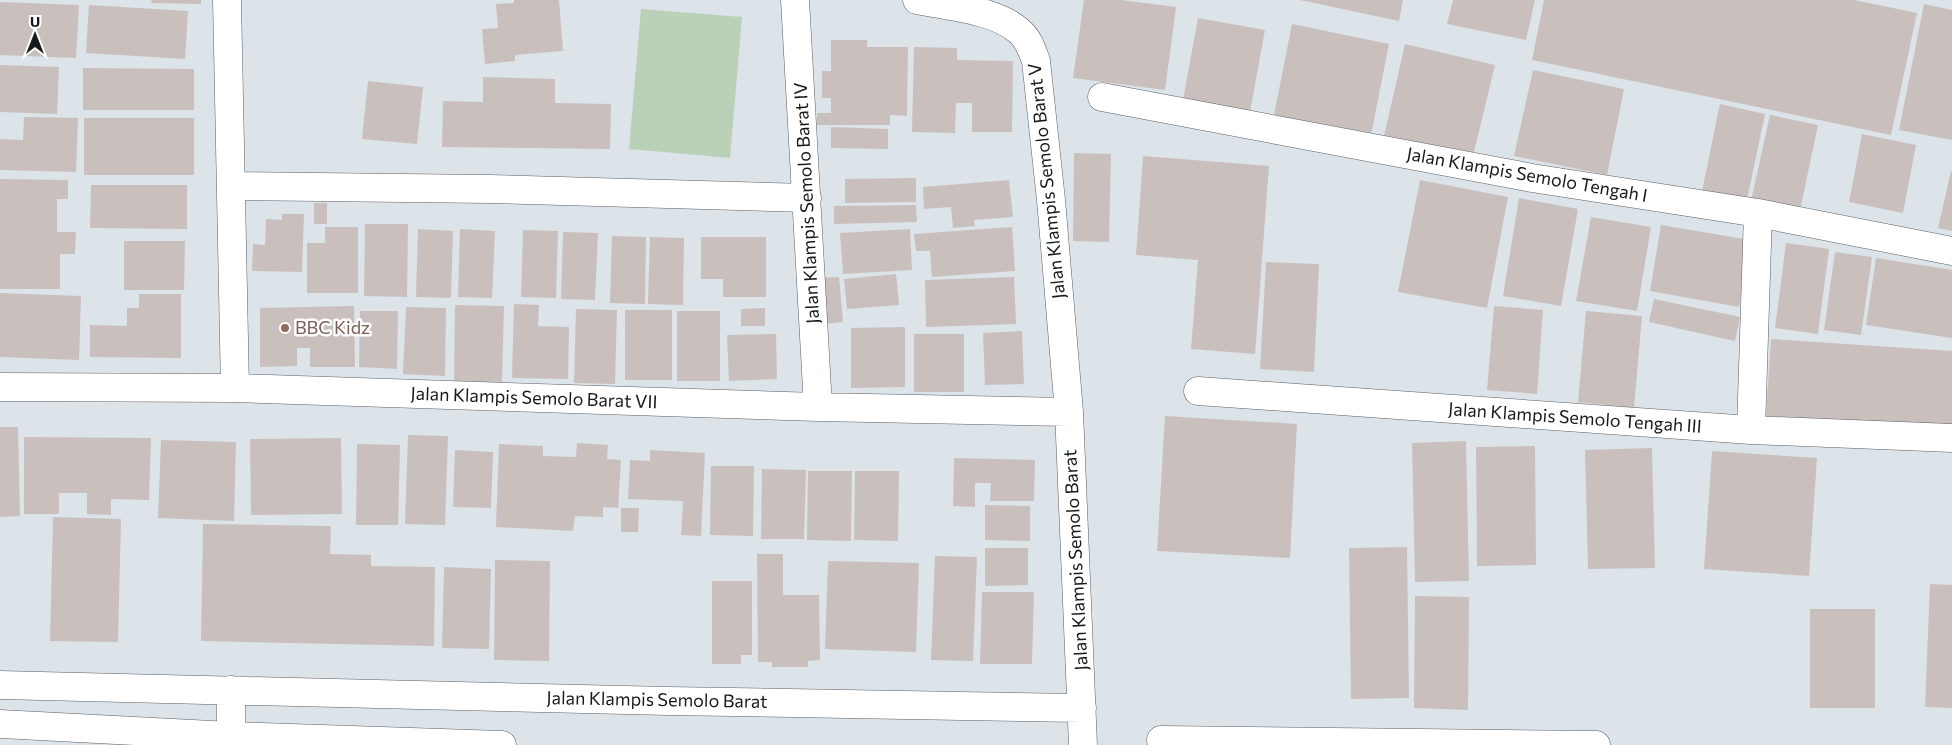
<svg xmlns="http://www.w3.org/2000/svg" width="1952" height="745" font-family="Commissioner,sans-serif">
<rect width="100%" height="100%" fill="#dce3e9"/>
<!-- green -->
<path fill="#bbd1b7" d="M641,9L742,17L730,158L629,149Z"/>
<!-- building -->
<path fill="#c9c0bd" d="M152,0H201V4L151,3Z
M514,0H559L563,51L515,55V61L485,64L482,29L498,28L496,4L514,3Z
M1084,0H1121L1176,7L1165,90L1073,78Z
M1300,0H1403L1399,21Z
M1453,0H1535L1526,40L1447,24Z
M1544,0H1854L1917,13L1891,135L1532,60Z
M0,2L79,5L76,58L0,55Z
M1924,4L1952,10V140L1899,130Z
M89,5L188,11L185,59L86,53Z
M1198,18L1265,30L1250,112L1183,100Z
M1292,24L1389,44L1370,140L1273,120Z
M831,40H867V47H908L907,116L890,115V125H817V113H831V98H822V71H831Z
M1405,44L1495,65L1473,156L1384,136Z
M914,47L957,48V60L1013,61L1012,132H972V103H956L955,133L912,132Z
M0,65L59,67L57,114L0,112Z
M83,68L194,69V110H83Z
M1533,70L1624,89L1607,175L1514,156Z
M483,77L555,79V103L611,104L610,149L442,147L443,101L483,102Z
M368,81L423,87L417,144L362,139Z
M1720,104L1765,114L1747,200L1702,191Z
M1770,115L1818,125L1799,215L1750,205Z
M24,117L78,118L76,172L0,170V139L23,140Z
M84,118H194V175H84Z
M831,127L888,129V149L831,148Z
M1862,134L1916,145L1903,213L1849,202Z
M1074,153L1111,154L1109,242L1073,241Z
M1143,156L1269,166L1255,354L1191,349L1198,260L1136,255Z
M1951,171H1952V231L1938,228Z
M916,178V202L845,203V179Z
M0,179L68,180V199H57V232H76L75,254H60V289H0Z
M1009,180L1013,217L974,220L975,226L953,228L951,207L924,209L923,187Z
M1420,180L1508,197L1487,308L1398,292Z
M91,185H187V229L90,228Z
M1519,198L1578,209L1561,306L1503,296Z
M314,203H327V224H314Z
M916,205L917,222L834,224V206Z
M282,214H304L302,272L252,271L253,244L265,245L266,219L282,220Z
M1591,217L1651,227L1637,311L1576,301Z
M365,224H408L407,297L364,296Z
M1661,225L1750,240L1739,307L1650,291Z
M325,227H358V293H307V243H325Z
M1012,227L1015,271L932,277L930,251H916L914,234Z
M418,229L453,231L451,298L416,297Z
M460,229L495,231L492,298L458,297Z
M910,229L912,270L843,274L840,233Z
M523,230L558,231L556,298L521,297Z
M563,232L598,233L595,300L561,299Z
M612,236L646,237L645,304L610,303Z
M650,237L684,238L683,305L648,304Z
M701,237H766V297H723V279H701Z
M124,241H185L184,290H124Z
M1786,243L1829,249L1818,334L1775,328Z
M1835,252L1872,257L1861,335L1824,330Z
M1876,258L1952,270V338L1866,325Z
M1266,262L1319,264L1314,372L1260,369Z
M896,274L899,305L847,309L844,279Z
M839,277L843,322L824,324L820,278Z
M1014,277L1016,324L926,327L925,280Z
M0,293L81,296L79,360L0,357Z
M139,294H181V358L90,357V325L127,326V308H139Z
M1654,299L1740,317L1735,341L1649,322Z
M514,304L539,305L538,326L569,327L568,379L512,378Z
M455,305L504,306L502,382L454,381Z
M354,306L355,367H310V348H297V366L260,367V308Z
M1494,306L1543,310L1537,394L1487,390Z
M406,307L446,308L445,376L403,374Z
M765,308V326H741V309Z
M576,309L617,310L615,384L574,383Z
M625,310H672V380H625Z
M360,311H398L397,369L359,367Z
M677,311H720V381H677Z
M1586,311L1642,316L1634,408L1578,402Z
M905,327V387L851,388V328Z
M1022,331L1024,384L985,385L983,333Z
M776,334L777,379L729,381L727,335Z
M914,334H964V392H914Z
M1771,339L1952,351V429L1766,416Z
M1165,416L1297,424L1290,558L1157,551Z
M0,427H18L20,516L0,517Z
M408,435L448,436L445,525L405,524Z
M24,437L151,438L149,500L111,499V515L87,514V493H59V514H24Z
M341,438L342,514L251,515L250,439Z
M161,440L236,442L234,521L158,518Z
M1466,441L1469,581L1415,582L1412,443Z
M577,443L608,445L607,459L621,460L618,508L603,507V517L575,516L573,531L496,527L499,444L543,446V456L576,457Z
M357,444L400,445L398,525H356Z
M1535,446L1536,565L1477,566L1476,447Z
M1652,448L1655,568L1588,569L1585,450Z
M455,450L493,452L491,508L453,507Z
M650,450L705,453L701,536L681,535L683,501L628,499L630,460L650,461Z
M1712,451L1817,458L1809,576L1704,569Z
M954,458L1035,460L1034,501H990L991,483H975V507L953,506Z
M711,466H754L753,536L710,535Z
M762,469L806,470L804,539H761Z
M808,471H852L851,541L807,540Z
M855,471H899L898,541L854,540Z
M985,505L1030,506V541L985,540Z
M621,508H639L638,532H621Z
M53,517L121,519L118,642L50,641Z
M203,524L331,526L330,554L371,555V566L435,567L434,646L201,641Z
M1407,547L1409,698L1351,699L1349,548Z
M985,548H1028V585L985,586Z
M757,554H783V595H819L820,660L808,661V667H772V662H758Z
M935,556L977,557L973,661L931,660Z
M495,560L550,561L549,661L494,660Z
M828,561L919,563L916,652L825,649Z
M444,567L491,569L489,649L442,648Z
M712,581H752V655H741V664H712Z
M1930,584L1952,585V708L1925,707Z
M982,592H1034L1032,664H980Z
M1415,596L1469,597L1468,710L1414,708Z
M1810,609H1875V708H1810Z"/>
<g fill="none" stroke-linecap="round" stroke-linejoin="round">
<defs>
<path id="minor" d="M227,0L235,388
M795,0L818,407
M917,0C947,6 996,10 1019,31C1028,38 1032,50 1036,61L1051,200L1069,412L1083,745
M1102,97L1532,178L1758,213L1952,251
M231,186L489,189L807,198
M0,387L235,388L818,407L1069,412
M1198,391L1751,430L1952,438
M1751,430L1758,213
M0,685L668,701L1082,708
M231,690V745
M0,724L231,736L502,745
M1161,740L1596,745"/>
</defs>
<!-- minor casing -->
<use href="#minor" stroke="#5a5f64" stroke-width="29"/>
<!-- minor -->
<use href="#minor" stroke="#fff" stroke-width="28"/>
</g>
<!-- markers -->
<circle fill="#8d6e63" stroke="#fff" stroke-width="2" cx="285" cy="328" r="5"/>
<g text-anchor="middle" stroke-width="5" stroke-linejoin="round" paint-order="stroke">
<!-- street labels -->
<g font-size="18" fill="#17191b" stroke="#fff">
<text transform="translate(1527 175) rotate(10)" y="6">Jalan Klampis Semolo Tengah I</text>
<text transform="translate(1047 181) rotate(-96)" y="6">Jalan Klampis Semolo Barat V</text>
<text transform="translate(807 203) rotate(-93)" y="6">Jalan Klampis Semolo Barat IV</text>
<text transform="translate(534 398) rotate(2)" y="6">Jalan Klampis Semolo Barat VII</text>
<text transform="translate(1575 418) rotate(4)" y="6">Jalan Klampis Semolo Tengah III</text>
<text transform="translate(1076 560) rotate(-93)" y="6">Jalan Klampis Semolo Barat</text>
<text transform="translate(657 700) rotate(1)" y="6">Jalan Klampis Semolo Barat</text>
</g>
<!-- education labels -->
<g font-size="18" fill="#785e54" stroke="#fff" text-anchor="start">
<text x="295" y="334">BBC Kidz</text>
</g>
</g>
<!-- north arrow -->
<g transform="translate(35 35)" stroke="#ffffff" stroke-width="4" paint-order="stroke">
<path d="M0-4L9 19L0 12L-9 19Z" fill="#17191b"/>
<text y="-8" font-size="14" font-weight="bold" text-anchor="middle" fill="#17191b">U</text>
</g>
</svg>
